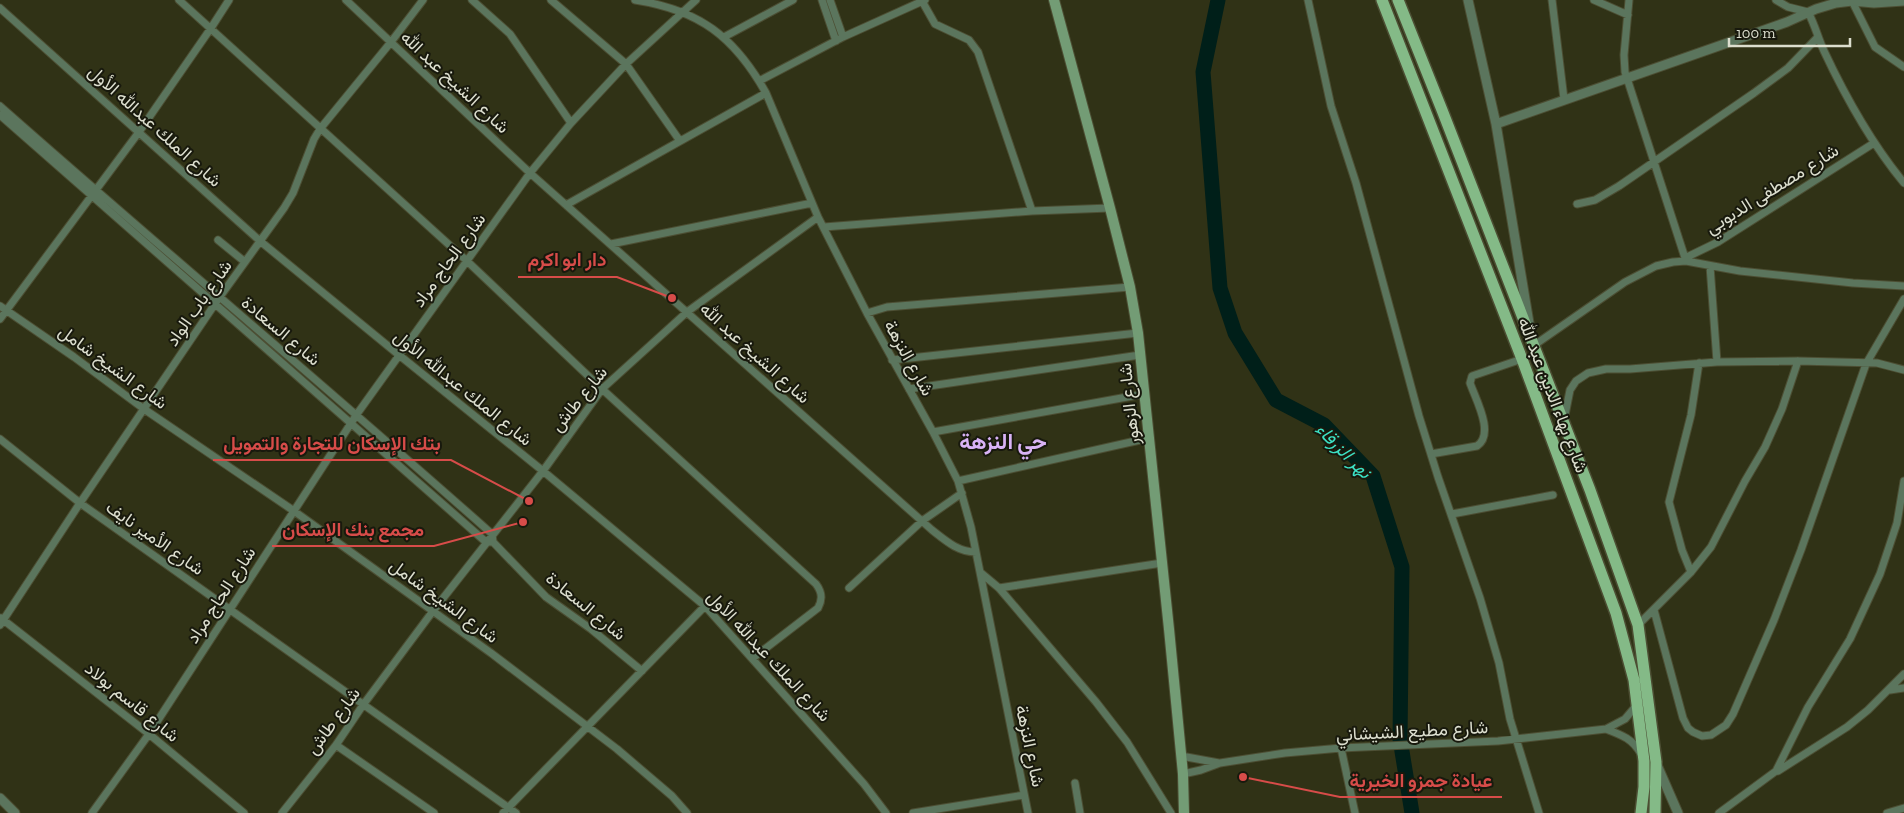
<svg xmlns="http://www.w3.org/2000/svg" width="1904" height="813" font-family="'Zilla Slab',Vazirmatn,serif">
<rect width="100%" height="100%" fill="#303216"/>
<g fill="none" stroke-linecap="round" stroke-linejoin="round">
<!-- river -->
<path stroke="#001f19" stroke-width="15" d="M1218,0L1203,72L1220,288L1235,333L1276,400L1324,425L1373,476L1402,567L1400,739L1412,813"/>
<defs>
<path id="minor" d="M179,0L467,261L602,389L816,584C822,592 823,599 818,608L753,658
M346,0L530,173L932,530C946,541 958,552 976,552
M472,0L510,34L571,123
M551,0L626,64L680,141
M635,0C699,10 734,36 766,93L818,217L867,313L933,432L958,481L971,527L1028,813
M822,0L836,41
M830,0L843,37
M1308,0L1331,106L1356,183L1419,416L1438,477L1480,598L1499,663L1510,719L1539,813
M1552,0L1564,99
M1594,0L1628,15
M1629,0L1624,55L1625,72L1686,261
M1776,0L1788,7L1808,12C1815,25 1818,38 1824,51C1846,98 1871,143 1904,183
M922,1L935,24L969,40L978,52L1032,211
M1852,1L1875,47L1904,67
M0,8L260,241L399,355L543,471L705,606L864,784L886,813
M724,37L793,0
M759,81L843,37L925,0
M0,106C163,250 330,390 492,534L493,542L546,597L591,629L642,671
M0,115L486,542H490
M1577,204L1595,200L1619,186L1754,93L1788,68L1817,38
M566,205L766,93
M824,227L1032,211L1110,208
M218,240L245,262
M611,244L812,203
M1685,258L1718,242L1874,143
M1710,266L1717,362
M0,306L74,357L144,409L294,511L491,653L617,749L672,796L687,813
M867,313L887,307L1130,287
M0,319L139,132L211,28L229,0
M1533,346L1625,282L1656,266L1673,262L1686,261L1740,271L1853,283L1904,286
M892,360L1138,333
M909,389L1140,355
M1564,420L1570,390L1576,381L1588,373L1606,369H1630L1717,362L1798,361L1877,363L1904,370
M933,432L1144,394
M0,439L80,503L516,813
M1431,454L1477,446C1495,434 1476,400 1470,383L1472,376L1522,359
M958,481L1149,438
M1452,514L1553,495
M1691,572L1682,550L1669,502L1691,415L1699,363
M981,573L999,588L1096,702L1127,742L1171,813
M849,588L922,521L962,493
M999,588L1162,563
M1654,610L1683,718L1688,728L1693,732L1702,736L1711,735L1726,725L1733,714L1774,620L1801,550L1866,364L1904,299
M1,618L149,734L244,813
M0,625L80,503L219,298L284,208L293,193L314,139L320,129L391,42L423,0
M1638,625L1691,572L1711,547L1745,481L1765,447L1782,409L1798,361
M1890,690L1904,688
M1606,729C1622,735 1633,739 1641,754
M336,745L434,813
M1341,748L1355,813
M1181,756L1219,763
M1778,771L1847,727L1868,710L1904,674
M1183,774L1201,770L1220,763L1285,753L1341,748L1498,741L1606,729L1625,719L1636,706
M1075,783L1080,813
M92,813L149,734L357,414L530,173L571,123L626,64L696,0
M282,813L336,745L363,705L433,611L543,471L602,389L687,312L818,217
M503,813L705,606
M913,813L1024,795
M1719,813L1776,771L1808,707L1850,639L1880,574L1897,523L1904,481
M1887,813L1904,808"/>
<path id="tertiary" d="M1468,0L1496,124L1529,323
M1496,124L1787,22L1816,9L1836,3L1852,1L1874,3L1904,1
M1657,765L1678,813
M0,798L15,813"/>
<path id="secondary" d="M1054,0L1110,208L1130,287L1138,333L1169,629L1183,774L1184,813"/>
<path id="primary" d="M1382,0L1522,359L1616,613L1634,680L1644,761V787L1641,813
M1398,0L1442,110L1590,490L1638,625L1656,762L1655,813"/>
</defs>
<!-- minor casing -->
<use href="#minor" stroke="#4c4e33" stroke-width="9"/>
<!-- tertiary casing -->
<use href="#tertiary" stroke="#4c4e33" stroke-width="11"/>
<!-- secondary casing -->
<use href="#secondary" stroke="#4c4e33" stroke-width="12"/>
<!-- primary casing -->
<use href="#primary" stroke="#4c4e33" stroke-width="14"/>
<!-- minor -->
<use href="#minor" stroke="#5b755d" stroke-width="7"/>
<!-- tertiary -->
<use href="#tertiary" stroke="#5b755d" stroke-width="9"/>
<!-- secondary -->
<use href="#secondary" stroke="#739c75" stroke-width="10"/>
<!-- primary -->
<use href="#primary" stroke="#84ba87" stroke-width="11"/>
</g>
<g text-anchor="middle" stroke-width="4" stroke-linejoin="round" paint-order="stroke">
<!-- street labels -->
<g font-size="18" fill="#dcdece" stroke="#18190d">
<text transform="translate(455 82) rotate(43)" y="6">شارع الشيخ عبد الله</text>
<text transform="translate(155 126) rotate(42)" y="6">شارع الملك عبدالله الأول</text>
<text transform="translate(1772 189) rotate(-32)" y="6">شارع مصطفى الدبوبي</text>
<text transform="translate(449 260) rotate(-54)" y="6">شارع الحاج مراد</text>
<text transform="translate(199 303) rotate(-55)" y="6">شارع باب الواد</text>
<text transform="translate(281 331) rotate(40)" y="6">شارع السعادة</text>
<text transform="translate(755 353) rotate(42)" y="6">شارع الشيخ عبد الله</text>
<text transform="translate(909 358) rotate(61)" y="6">شارع النزهة</text>
<text transform="translate(113 367) rotate(36)" y="6">شارع الشيخ شامل</text>
<text transform="translate(463 388) rotate(39)" y="6">شارع الملك عبدالله الأول</text>
<text transform="translate(1553 395) rotate(69)" y="6">شارع بهاء الدين عبد الله</text>
<text transform="translate(579 399) rotate(-51)" y="6">شارع طاش</text>
<text transform="translate(1129 404) rotate(-96)" y="6">شارع الزهور</text>
<text transform="translate(155 538) rotate(35)" y="6">شارع الأمير نايف</text>
<text transform="translate(221 595) rotate(-57)" y="6">شارع الحاج مراد</text>
<text transform="translate(444 601) rotate(36)" y="6">شارع الشيخ شامل</text>
<text transform="translate(586 606) rotate(39)" y="6">شارع السعادة</text>
<text transform="translate(769 656) rotate(47)" y="6">شارع الملك عبدالله الأول</text>
<text transform="translate(132 702) rotate(39)" y="6">شارع قاسم بولاد</text>
<text transform="translate(333 721) rotate(-54)" y="6">شارع طاش</text>
<text transform="translate(1412 731) rotate(-3)" y="6">شارع مطيع الشيشاني</text>
<text transform="translate(1030 746) rotate(78)" y="6">شارع النزهة</text>
</g>
<!-- water labels -->
<g font-size="19" font-style="italic" fill="#3ce1c5" stroke="#18190d">
<text transform="translate(1344 450) rotate(45)" y="7">نهر الزرقاء</text>
</g>
<!-- district labels -->
<g font-size="22" font-weight="bold" fill="#d9b3f6" stroke="#18190d">
<text x="1003" y="449">حي النزهة</text>
</g>
</g>
<!-- callouts -->
<path fill="none" stroke="#d74c49" stroke-width="2" d="M672 298L617 277H518M529 501L451 460H213M523 522L434 546H272M1243 777L1340 797H1502"/>
<g fill="#d74c49" stroke="#18190d" stroke-width="2">
<circle cx="672" cy="298" r="5"/>
<circle cx="529" cy="501" r="5"/>
<circle cx="523" cy="522" r="5"/>
<circle cx="1243" cy="777" r="5"/>
</g>
<g font-size="19" text-anchor="middle" font-weight="bold" fill="#d74c49" stroke="#18190d" stroke-width="4" stroke-linejoin="round" paint-order="stroke">
<text x="567" y="266">دار ابو اكرم</text>
<text x="332" y="450">بتك الإسكان للتجارة والتمويل</text>
<text x="353" y="536">مجمع بنك الإسكان</text>
<text x="1421" y="787">عيادة جمزو الخيرية</text>
</g>
<!-- scale -->
<path d="M1729 38v8h121v-8" fill="none" stroke="#dcdece" stroke-width="2.5"/>
<text x="1736" y="38" font-size="15" fill="#dcdece" stroke="#18190d" stroke-width="4" paint-order="stroke">100 m</text>
</svg>
